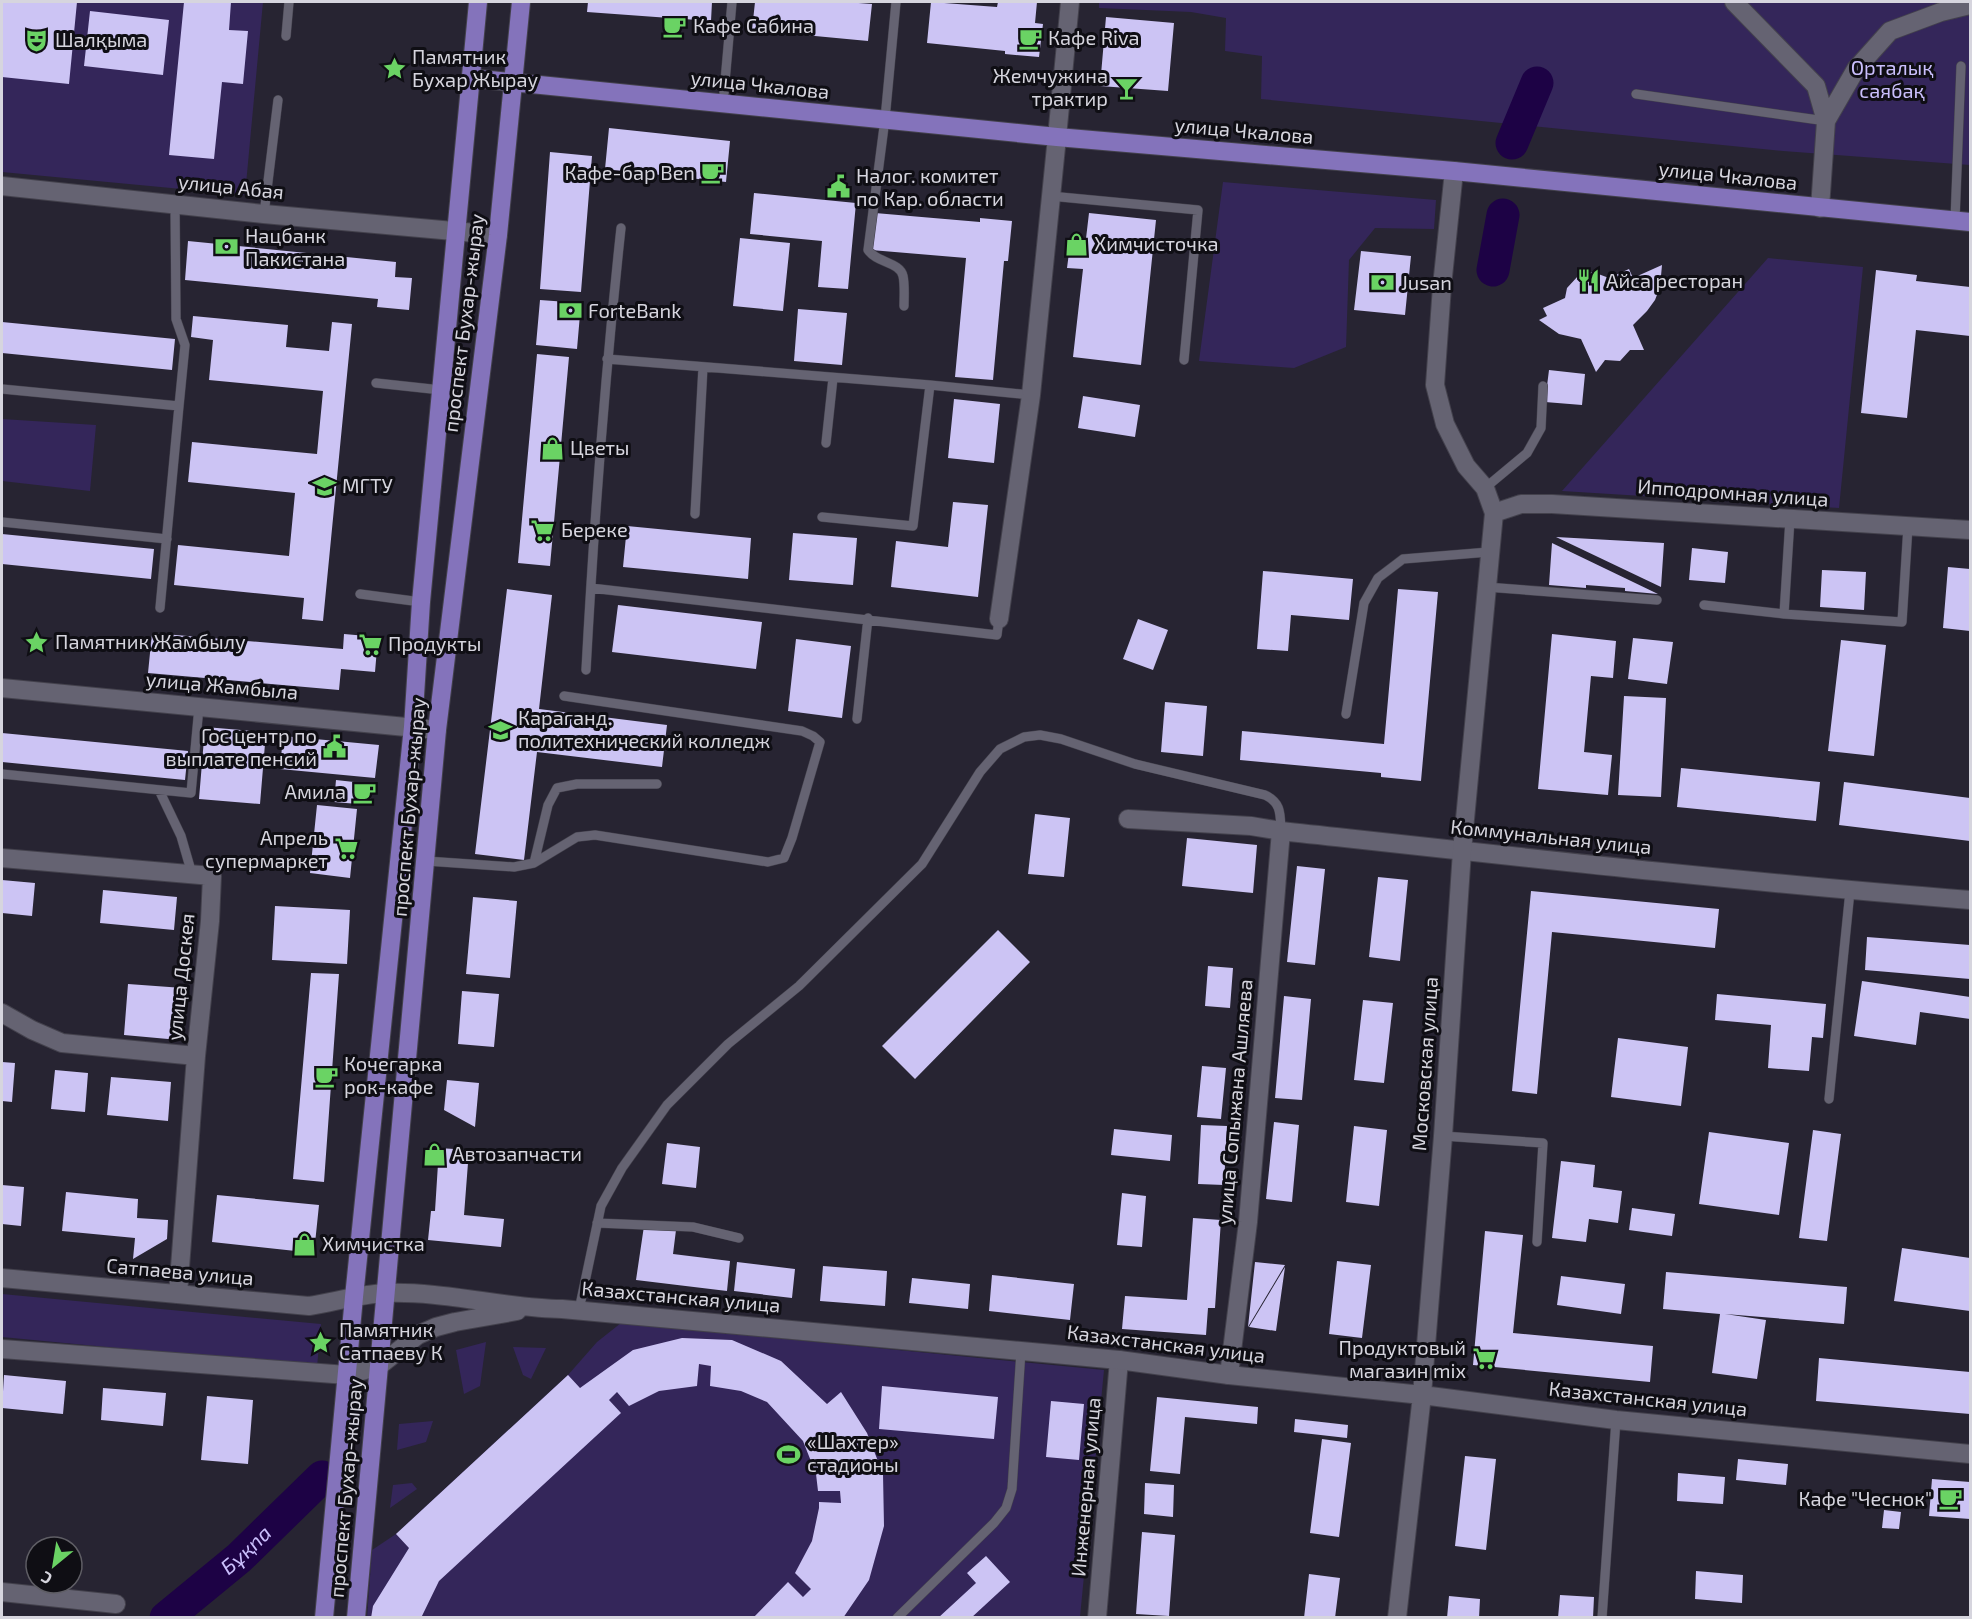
<svg xmlns="http://www.w3.org/2000/svg" width="1972" height="1619" font-family="'Exo 2',sans-serif">
<rect width="100%" height="100%" fill="#272432"/>
<!-- green -->
<path fill="#34265a" d="M2,2H263L245,195L2,172Z
M1099,2H1970V165L1783,151L1261,99L1262,56L1225,51L1226,18L1191,12L1099,8Z
M1223,182L1436,200L1434,229L1375,228L1349,260L1346,347L1294,368L1199,361Z
M1768,258L1863,267L1839,508L1562,491Z
M2,419L96,425L90,491L2,481Z
M2,1294L321,1324L317,1367L2,1337Z
M621,1323L1104,1370L1080,1617L367,1618L372,1550L396,1534L568,1375L597,1342Z
M486,1342L480,1386L464,1394L456,1350Z
M513,1347L546,1348L531,1379L523,1375Z
M433,1421L426,1442L397,1450L399,1424Z
M412,1483L417,1489L390,1508L393,1485Z"/>
<g fill="none" stroke-linecap="round" stroke-linejoin="round">
<!-- river -->
<g stroke="#1d0245" stroke-width="33">
<path d="M1512,143L1537,83"/>
<path d="M1493,270L1503,215"/>
<path id="s1" d="M166,1618L239,1558L322,1477"/>
</g>
</g>
<!-- building -->
<path fill="#ccc4f4" d="M2,2H77L69,84L2,77Z
M184,2H231L229,30L248,31L243,84L222,82L214,159L169,155Z
M588,2H712L711,21L587,12Z
M755,2H845L872,4L868,41L752,30Z
M931,2L997,7L998,2H1037L1035,23L1043,24L1039,57L1005,54V51L927,43Z
M90,11L169,20L163,75L84,66Z
M1106,17L1174,23L1168,91L1100,86Z
M609,128L730,141L726,182L605,169Z
M550,152L592,156L581,292L540,289Z
M754,193L856,203L848,289L818,287L822,241L750,234Z
M875,213L980,222V218L1012,221L1008,261H1004L993,380L955,377L966,258L871,250Z
M1089,213L1156,220L1141,365L1073,357L1083,269L1067,268L1070,245L1085,247Z
M740,238L790,243L783,311L733,306Z
M188,241L396,262L395,277L412,278L409,310L377,307L378,299L185,280Z
M1361,251L1411,256L1405,315L1354,310Z
M1662,265L1660,287L1655,300L1647,311L1633,325L1644,350H1630L1620,361L1605,360L1596,372L1581,339L1559,334L1539,320L1547,316L1543,308L1565,298L1567,288L1578,276L1593,272L1609,278L1629,269L1633,278Z
M1876,270L1917,275L1916,281L1970,287V336L1916,330L1907,418L1861,413Z
M540,300L581,303L577,349L536,345Z
M798,309L847,313L842,365L794,361Z
M193,316L288,325L286,347L329,351L332,322L352,324L323,621L302,619L304,598L174,585L178,545L289,556L295,493L188,482L192,442L317,454L323,391L209,380L213,340L191,337Z
M2,322L175,339L172,370L2,353Z
M537,354L569,357L550,566L518,563Z
M1549,370L1585,374L1582,405L1545,402Z
M1083,396L1140,405L1135,437L1078,428Z
M954,399L1000,404L994,463L948,458Z
M953,502L988,505L978,597L891,587L896,541L948,547Z
M627,526L751,538L748,579L623,567Z
M793,533L857,538L853,585L789,580Z
M2,534L154,549L151,579L2,564Z
M1556,537L1664,543L1661,587Z
M1552,543L1658,594L1625,591V588L1586,585V588L1549,585Z
M1692,548L1728,552L1725,583L1689,580Z
M1948,567L1970,569V631L1943,628Z
M1822,570L1866,572L1864,610L1820,607Z
M1263,571L1353,579L1349,620L1291,615L1288,651L1257,649Z
M507,589L552,595L539,709L667,725L662,767L537,752L524,860L475,854Z
M1398,589L1438,592L1421,781L1381,777V773L1240,760L1242,731L1384,744Z
M618,605L762,622L756,669L612,652Z
M1138,619L1168,630L1153,670L1123,659Z
M152,633L343,649L344,634L378,637L375,672L341,669L339,690L148,673Z
M1552,634L1616,641L1613,678L1591,676L1584,752L1612,755L1608,795L1538,789Z
M1633,638L1673,642L1667,684L1628,679Z
M796,639L851,646L842,718L788,711Z
M1841,640L1886,645L1874,756L1828,751Z
M1624,696L1666,698L1661,797L1618,795Z
M1165,702L1207,706L1203,756L1161,752Z
M205,727L266,732L260,804L199,799Z
M2,733L188,751L185,780L2,762Z
M283,736L379,745L375,778L280,769Z
M1681,768L1820,782L1816,821L1677,807Z
M336,780L372,784L370,805L334,802Z
M1844,782L1970,798V841L1839,825Z
M317,805L357,809L350,878L310,873Z
M1035,814L1070,818L1064,877L1028,874Z
M1187,838L1257,845L1253,893L1182,886Z
M1297,866L1325,869L1315,965L1287,962Z
M1378,877L1408,880L1400,961L1369,957Z
M2,880L35,883L32,916L2,913Z
M103,890L177,897L174,930L100,923Z
M1531,891L1719,909L1715,948L1552,932L1537,1094L1512,1091Z
M473,897L517,901L510,978L466,974Z
M275,906L350,910L347,964L272,960Z
M998,930L1030,962L915,1079L882,1046Z
M1867,937L1970,945V979L1865,970Z
M1208,966L1233,968L1230,1008L1205,1006Z
M311,973L339,974L324,1182L293,1179Z
M1862,981L1970,997V1019L1920,1012L1916,1045L1854,1036Z
M128,984L183,988L179,1040L124,1035Z
M462,991L499,994L494,1047L458,1044Z
M1717,994L1826,1004L1823,1038L1812,1037L1809,1071L1768,1068L1771,1025L1715,1020Z
M1284,996L1311,999L1302,1100L1275,1098Z
M1363,1000L1393,1003L1384,1083L1354,1080Z
M1618,1038L1688,1047L1681,1106L1611,1097Z
M2,1062L15,1063L12,1102L2,1101Z
M1202,1066L1226,1068L1221,1119L1197,1117Z
M55,1070L88,1073L85,1112L51,1109Z
M111,1077L171,1082L168,1121L107,1115Z
M447,1080L479,1083L475,1127L444,1110Z
M1274,1122L1299,1125L1292,1202L1266,1199Z
M1201,1125L1227,1126L1224,1185L1198,1184Z
M1354,1126L1387,1130L1379,1206L1346,1202Z
M1114,1129L1172,1135L1170,1161L1111,1155Z
M1813,1130L1841,1134L1827,1241L1799,1238Z
M1709,1132L1789,1143L1779,1215L1699,1204Z
M667,1143L700,1147L696,1188L662,1184Z
M439,1148L469,1150L464,1215L504,1219L501,1247L428,1240L431,1211H435Z
M1561,1161L1595,1165L1593,1187L1622,1191L1618,1223L1589,1219L1586,1242L1552,1238Z
M2,1185L24,1187L21,1226L2,1224Z
M66,1192L138,1199L137,1218L168,1220L167,1239L133,1259L135,1238L62,1231Z
M1122,1193L1146,1196L1142,1247L1117,1245Z
M217,1195L319,1205L314,1253L212,1242Z
M1632,1208L1675,1214L1672,1236L1629,1230Z
M1193,1218L1221,1220L1215,1308H1208L1206,1335L1122,1329L1125,1296L1187,1300Z
M644,1226L676,1230L673,1254L730,1261L727,1291L636,1280Z
M1485,1231L1523,1235L1513,1333L1653,1346L1650,1382L1473,1365Z
M1902,1248L1970,1258V1311L1894,1301Z
M1337,1261L1371,1265L1362,1338L1329,1334Z
M737,1262L795,1269L792,1298L734,1291Z
M1255,1262L1285,1265L1248,1327Z
M823,1266L887,1271L885,1306L820,1301Z
M1285,1267L1276,1331L1249,1327Z
M1666,1272L1847,1287L1844,1324L1725,1314L1766,1320L1757,1379L1712,1373L1720,1314L1663,1309Z
M992,1275L1074,1284L1070,1320L989,1311Z
M1561,1276L1625,1284L1621,1314L1557,1305Z
M912,1278L970,1284L968,1309L909,1303Z
M682,1338L732,1340L781,1361L827,1404L841,1392L867,1433L883,1474L884,1526L869,1580L843,1618H753L788,1582L803,1597L811,1589L795,1573L812,1541L819,1508V1502L841,1503L840,1491H818L816,1474L803,1441L767,1402L741,1391L710,1386L711,1366L699,1364L697,1386L659,1391L629,1406L617,1392L609,1400L621,1413L439,1581L421,1618H371L373,1606L409,1548L396,1534L568,1375L580,1388L633,1350Z
M1819,1358L1970,1372V1414L1816,1401Z
M4,1375L66,1381L63,1414L2,1408Z
M882,1386L998,1397L994,1439L879,1429Z
M103,1388L166,1393L163,1426L101,1420Z
M207,1396L253,1400L248,1464L201,1460Z
M1157,1397L1258,1407L1257,1424L1185,1417L1180,1474L1150,1471Z
M1051,1401L1084,1404L1079,1460L1046,1457Z
M1295,1419L1348,1425L1347,1438L1294,1432Z
M1322,1439L1351,1443L1339,1537L1310,1533Z
M1465,1456L1496,1459L1486,1550L1455,1546Z
M1738,1459L1788,1464L1786,1485L1736,1480Z
M1678,1473L1725,1477L1723,1504L1677,1501Z
M1932,1479L1970,1482V1519L1929,1516Z
M1145,1483L1174,1485L1173,1517L1144,1514Z
M1884,1510L1901,1512L1899,1529L1882,1528Z
M1142,1532L1175,1535L1169,1616L1136,1614Z
M986,1556L1010,1582L971,1618H938L976,1583L967,1573Z
M1696,1571L1743,1575L1742,1603L1695,1599Z
M1309,1574L1340,1578L1335,1618H1304Z
M1560,1595L1594,1597L1593,1618H1558Z
M1449,1596L1480,1599L1479,1618H1447Z"/>
<g fill="none" stroke-linecap="round" stroke-linejoin="round">
<defs>
<path id="lane" d="M896,2L885,119L868,250C877,263 900,262 903,276C905,285 904,297 904,306
M286,36L289,2
M1636,94L1826,121
M723,104L732,2
M1050,196L1198,210L1184,360
M175,204L176,319L185,345L179,406
M264,214L278,100
M1955,220L1961,66
M607,359L930,385
M376,383L441,390
M2,389L179,406L160,608
M826,443L833,378
M1485,488L1527,453L1541,428L1543,386
M695,514L703,367
M822,517L913,526L930,385L1031,395
M1790,519L1784,614L1902,622L1908,526
M2,522L167,539
M1486,587L1657,600
M591,588L997,635L999,619
M360,594L421,602
M1704,605L1784,614
M586,670C594,522 605,375 621,228
M1346,714L1364,603L1378,578L1403,559L1489,552
M857,719L868,618
M2,774L191,793L199,707
M159,790L181,836L192,874
M426,861L514,867L534,863L577,837L595,835L768,862L784,858L792,838L820,742L813,736L802,731L564,696
M534,863L548,805L557,788L577,784H657
M1829,1099L1850,891
M1443,1136L1543,1143L1537,1242
M597,1223L693,1227L739,1238
M579,1310L601,1206L622,1168L667,1105L728,1044L799,986L922,864L980,772L1000,749L1024,737L1040,735L1061,739L1135,764L1265,795C1282,803 1280,815 1281,831
M897,1618L994,1523L1006,1508L1012,1489L1021,1351
M1602,1618L1616,1420"/>
<path id="street" d="M1734,2L1816,86L1826,121L1820,208
M1826,121L1856,69L1890,31L1941,12L1970,5
M999,619L1031,395L1057,137
M2,688L437,730
M1128,819L1251,826L1281,831C1510,856 1740,882 1970,900
M2,858L212,876L210,921L196,1056L178,1294
M2,1013L32,1030L62,1043L196,1056
M1229,1375L1248,1222L1281,831
M2,1592L116,1604
M1097,1618L1119,1360"/>
<path id="secondary" d="M1057,137L1070,2
M2,186L264,214L498,235
M1494,513L1521,504H1552L1970,530
M2,1278L309,1306C335,1302 360,1294 386,1293C445,1291 503,1308 562,1309L1119,1360L1229,1375L1422,1395L1616,1420L1970,1454
M2,1349L347,1375L379,1366L418,1335L436,1327L455,1322L517,1311
M1397,1618L1422,1395L1443,1136L1462,851L1494,513L1485,488L1466,466L1445,424L1435,385L1442,286L1454,171"/>
<path id="primary" d="M471,78L1057,137L1454,171L1970,222
M324,1618L354,1297L413,727L421,602L478,2
M356,1618L437,730L498,235L521,2"/>
</defs>
<!-- lane casing -->
<use href="#lane" stroke="#43414c" stroke-width="10"/>
<!-- street casing -->
<use href="#street" stroke="#43414c" stroke-width="20"/>
<!-- secondary casing -->
<use href="#secondary" stroke="#43414c" stroke-width="20"/>
<!-- primary casing -->
<use href="#primary" stroke="#43414c" stroke-width="20"/>
<!-- lane -->
<use href="#lane" stroke="#656372" stroke-width="9"/>
<!-- street -->
<use href="#street" stroke="#656372" stroke-width="18"/>
<!-- secondary -->
<use href="#secondary" stroke="#656372" stroke-width="18"/>
<!-- primary -->
<use href="#primary" stroke="#8473bb" stroke-width="18"/>
</g>
<!-- icons -->
<defs>
<symbol id="cafe-bare" viewBox="-9 -9 18 18"><path d="M-5.5-4.5H6V0H3Q3 3.5 0 3.5H-2.5Q-5.5 3.5-5.5 0ZM3-3.2v2h1.7v-2ZM-6 4.5H4V6H-6Z" fill="#6ad364" stroke="#0f0e14" stroke-width="2.5" paint-order="stroke"/></symbol>
<symbol id="theatre-bare" viewBox="-9 -9 18 18"><path d="M-5-5.5Q0-4 5-5.5V0Q5 5 0 6Q-5 5-5 0ZM-3.3-2.5H-1v1.5H-3.3ZM1-2.5H3.3v1.5H1ZM-2.8 1Q0 5.5 2.8 1Z" fill="#6ad364" stroke="#0f0e14" stroke-width="2.5" paint-order="stroke"/></symbol>
<symbol id="sight-bare" viewBox="-9 -9 18 18"><path d="M0-6L1.8-2.2L6-1.7L2.9 1.2L3.7 5.4L0 3.3L-3.7 5.4L-2.9 1.2L-6-1.7L-1.8-2.2Z" fill="#6ad364" stroke="#0f0e14" stroke-width="2.5" paint-order="stroke"/></symbol>
<symbol id="bar-bare" viewBox="-9 -9 18 18"><path d="M-6-5H6L.8 .8V4.5H3.5V6h-7V4.5H-.8V.8Z" fill="#6ad364" stroke="#0f0e14" stroke-width="2.5" paint-order="stroke"/></symbol>
<symbol id="civic-bare" viewBox="-9 -9 18 18"><path d="M-.6-6.5H3V-4.5H.6V-3L4-1V1h2V6H-6V1h2V-1L-.6-3ZM-1.2 2.5V6h2.4V2.5Z" fill="#6ad364" stroke="#0f0e14" stroke-width="2.5" paint-order="stroke"/></symbol>
<symbol id="shop-bare" viewBox="-9 -9 18 18"><path d="M-5-2.5h2.3a2.7 3.5 0 0 1 5.4 0H5L5.5 6h-11ZM-1.5-2.5h3a1.5 2.3 0 0 0-3 0Z" fill="#6ad364" stroke="#0f0e14" stroke-width="2.5" paint-order="stroke"/></symbol>
<symbol id="bank-bare" viewBox="-9 -9 18 18"><path d="M-6-4H6V4H-6ZM0-2.3a2.3 2.3 0 1 0 0 4.6a2.3 2.3 0 1 0 0-4.6Z" fill="#6ad364" stroke="#0f0e14" stroke-width="2.5" paint-order="stroke"/></symbol>
<symbol id="restaurant-bare" viewBox="-9 -9 18 18"><path d="M-5-6h1v4h1v-4h1v4h1v-4h1v5L-1.5 .5V6h-2V.5L-5-1ZM5-6V6H3V1.5H1.5Q1.5-4 5-6Z" fill="#6ad364" stroke="#0f0e14" stroke-width="2.5" paint-order="stroke"/></symbol>
<symbol id="university-bare" viewBox="-9 -9 18 18"><path d="M0-5L7-2L0 1L-7-2ZM-4 1L0 2.5L4 1V4Q0 6-4 4Z" fill="#6ad364" stroke="#0f0e14" stroke-width="2.5" paint-order="stroke"/></symbol>
<symbol id="supermarket-bare" viewBox="-9 -9 18 18"><path d="M-6-5.5h2.5l.6 2H6L4.5 2H-2.5L-4.4-4H-6ZM-1.5 3.2a1.3 1.3 0 1 0 .1 0ZM3 3.2a1.3 1.3 0 1 0 .1 0Z" fill="#6ad364" stroke="#0f0e14" stroke-width="2.5" paint-order="stroke"/></symbol>
<symbol id="stadium-bare" viewBox="-9 -9 18 18"><path d="M0-5a6.5 5 0 1 0 0 10a6.5 5 0 1 0 0-10ZM-3.5-1.8h7v3.6h-7Z" fill="#6ad364" stroke="#0f0e14" stroke-width="2.5" paint-order="stroke"/></symbol>
</defs>
<g fill-rule="evenodd">
<use href="#cafe-bare" x="658" y="10" width="33" height="33"/>
<use href="#cafe-bare" x="1014" y="22" width="33" height="33"/>
<use href="#theatre-bare" x="20" y="24" width="33" height="33"/>
<use href="#sight-bare" x="378" y="52" width="33" height="33"/>
<use href="#bar-bare" x="1110" y="72" width="33" height="33"/>
<use href="#cafe-bare" x="696" y="156" width="33" height="33"/>
<use href="#civic-bare" x="822" y="170" width="33" height="33"/>
<use href="#shop-bare" x="1060" y="228" width="33" height="33"/>
<use href="#bank-bare" x="210" y="230" width="33" height="33"/>
<use href="#restaurant-bare" x="1572" y="264" width="33" height="33"/>
<use href="#bank-bare" x="1366" y="266" width="33" height="33"/>
<use href="#bank-bare" x="554" y="294" width="33" height="33"/>
<use href="#shop-bare" x="536" y="432" width="33" height="33"/>
<use href="#university-bare" x="308" y="470" width="33" height="33"/>
<use href="#supermarket-bare" x="526" y="514" width="33" height="33"/>
<use href="#sight-bare" x="20" y="626" width="33" height="33"/>
<use href="#supermarket-bare" x="354" y="628" width="33" height="33"/>
<use href="#university-bare" x="484" y="714" width="33" height="33"/>
<use href="#civic-bare" x="318" y="730" width="33" height="33"/>
<use href="#cafe-bare" x="348" y="776" width="33" height="33"/>
<use href="#supermarket-bare" x="330" y="832" width="33" height="33"/>
<use href="#cafe-bare" x="310" y="1060" width="33" height="33"/>
<use href="#shop-bare" x="418" y="1138" width="33" height="33"/>
<use href="#shop-bare" x="288" y="1228" width="33" height="33"/>
<use href="#sight-bare" x="304" y="1326" width="33" height="33"/>
<use href="#supermarket-bare" x="1468" y="1342" width="33" height="33"/>
<use href="#stadium-bare" x="772" y="1438" width="33" height="33"/>
<use href="#cafe-bare" x="1934" y="1482" width="33" height="33"/>
</g>
<g text-anchor="middle" stroke-width="6" stroke-linejoin="round" paint-order="stroke">
<!-- poi labels -->
<g font-size="20" fill="#d6d5de" stroke="#0f0e14" text-anchor="start">
<text x="693" y="33">Кафе Сабина</text>
<text x="1048" y="45">Кафе Riva</text>
<text x="55" y="47">Шалқыма</text>
<text x="412" y="64">Памятник<tspan x="412" dy="23">Бухар Жырау</tspan></text>
<text x="1108" y="83" text-anchor="end">Жемчужина<tspan x="1108" dy="23">трактир</tspan></text>
<text x="695" y="180" text-anchor="end">Кафе-бар Ben</text>
<text x="856" y="183">Налог. комитет<tspan x="856" dy="23">по Кар. области</tspan></text>
<text x="245" y="243">Нацбанк<tspan x="245" dy="23">Пакистана</tspan></text>
<text x="1094" y="251">Химчисточка</text>
<text x="1606" y="288">Айса ресторан</text>
<text x="1401" y="290">Jusan</text>
<text x="588" y="318">ForteBank</text>
<text x="570" y="455">Цветы</text>
<text x="342" y="493">МГТУ</text>
<text x="561" y="537">Береке</text>
<text x="55" y="649">Памятник Жамбылу</text>
<text x="388" y="651">Продукты</text>
<text x="518" y="725">Караганд.<tspan x="518" dy="23">политехнический колледж</tspan></text>
<text x="317" y="743" text-anchor="end">Гос центр по<tspan x="317" dy="23">выплате пенсий</tspan></text>
<text x="346" y="799" text-anchor="end">Амила</text>
<text x="328" y="845" text-anchor="end">Апрель<tspan x="328" dy="23">супермаркет</tspan></text>
<text x="344" y="1071">Кочегарка<tspan x="344" dy="23">рок-кафе</tspan></text>
<text x="452" y="1161">Автозапчасти</text>
<text x="322" y="1251">Химчистка</text>
<text x="339" y="1337">Памятник<tspan x="339" dy="23">Сатпаеву К</tspan></text>
<text x="1466" y="1355" text-anchor="end">Продуктовый<tspan x="1466" dy="23">магазин mix</tspan></text>
<text x="807" y="1449">«Шахтер»<tspan x="807" dy="23">стадионы</tspan></text>
<text x="1932" y="1506" text-anchor="end">Кафе "Чеснок"</text>
</g>
<!-- park labels -->
<g font-size="20" fill="#cabffc" stroke="#0f0e14">
<text x="1892" y="75">Орталық<tspan x="1892" dy="23">саябақ</tspan></text>
</g>
<!-- street labels -->
<g font-size="20" fill="#d6d5de" stroke="#0f0e14">
<text transform="translate(760 85) rotate(6)" y="7">улица Чкалова</text>
<text transform="translate(1244 131) rotate(5)" y="7">улица Чкалова</text>
<text transform="translate(1728 176) rotate(6)" y="7">улица Чкалова</text>
<text transform="translate(231 187) rotate(6)" y="7">улица Абая</text>
<text transform="translate(464 323) rotate(-83)" y="7">проспект Бухар-жырау</text>
<text transform="translate(1733 493) rotate(4)" y="7">Ипподромная улица</text>
<text transform="translate(222 686) rotate(5)" y="7">улица Жамбыла</text>
<text transform="translate(409 807) rotate(-85)" y="7">проспект Бухар-жырау</text>
<text transform="translate(1551 837) rotate(6)" y="7">Коммунальная улица</text>
<text transform="translate(181 977) rotate(-84)" y="7">улица Доскея</text>
<text transform="translate(1425 1064) rotate(-86)" y="7">Московская улица</text>
<text transform="translate(1235 1102) rotate(-85)" y="7">улица Сопыжана Ашляева</text>
<text transform="translate(180 1272) rotate(5)" y="7">Сатпаева улица</text>
<text transform="translate(681 1297) rotate(5)" y="7">Казахстанская улица</text>
<text transform="translate(1166 1344) rotate(7)" y="7">Казахстанская улица</text>
<text transform="translate(1648 1399) rotate(6)" y="7">Казахстанская улица</text>
<text transform="translate(1086 1487) rotate(-85)" y="7">Инженерная улица</text>
<text transform="translate(346 1488) rotate(-85)" y="7">проспект Бухар-жырау</text>
</g>
<!-- water labels -->
<g font-size="21" font-style="italic" fill="#cabffc" stroke="#0f0e14">
<text dy="7" stroke="none"><textPath href="#s1" startOffset="105">Бұқпа</textPath></text>
</g>
</g>
<!-- border -->
<rect width="1972" height="1619" fill="none" stroke="#d6d5de" stroke-width="6"/>
<!-- north arrow -->
<g transform="translate(54 1565) rotate(210)"><circle r="28" fill="#0f0e14" stroke="#5f5e65" stroke-width="1.5"/>
<path d="M0-4.5L10 22L0 15L-10 22Z" fill="#6ad364"/>
<text y="-9" font-size="16" font-weight="bold" text-anchor="middle" fill="#d6d5de">С</text>
</g>
</svg>
